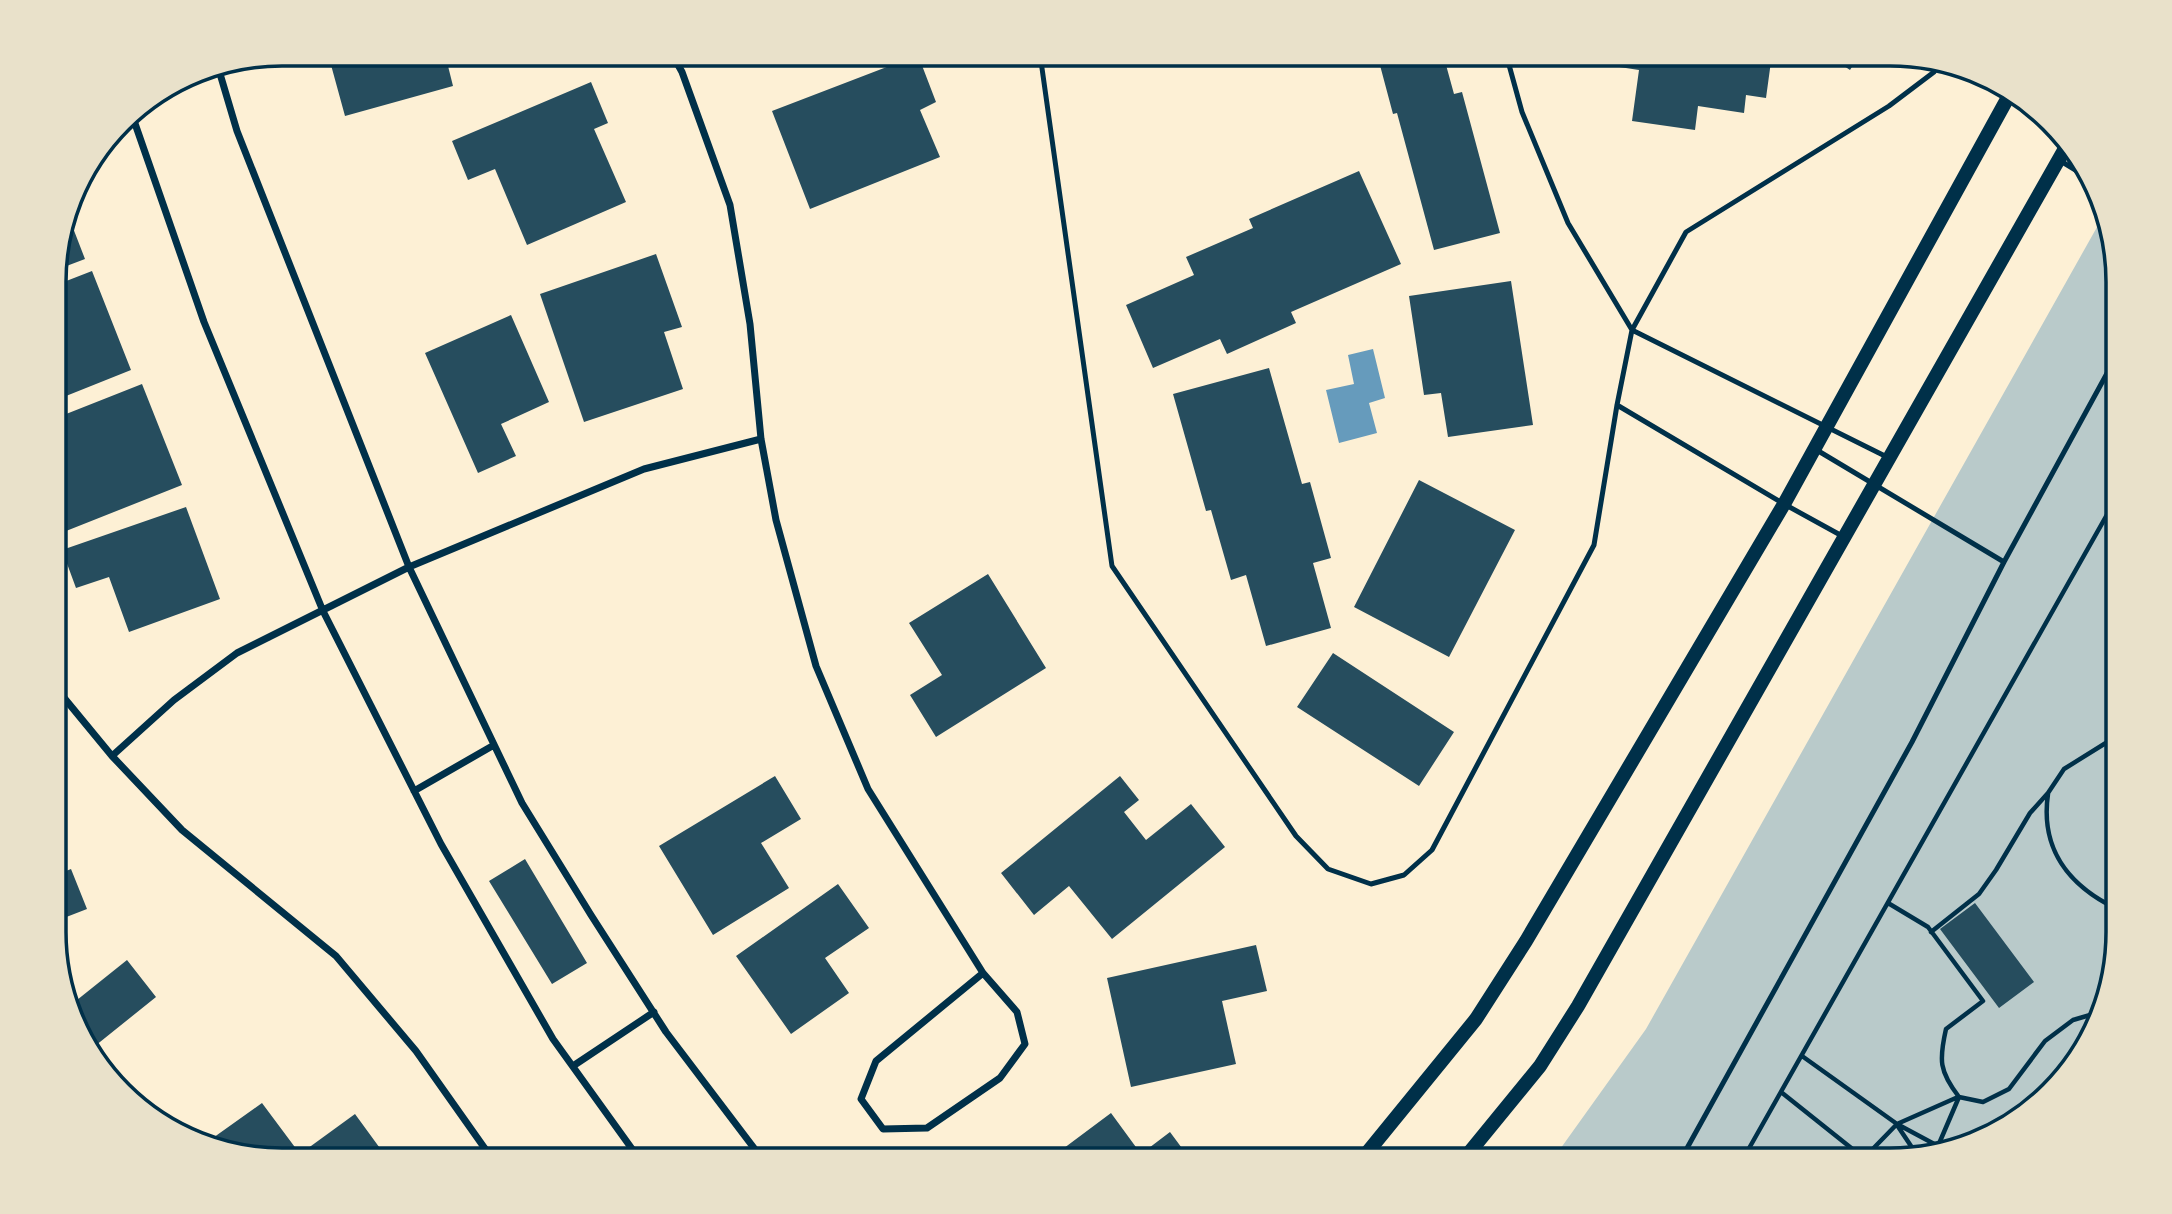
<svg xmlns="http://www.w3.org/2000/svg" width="2172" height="1214" font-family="Helvetica,sans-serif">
<rect width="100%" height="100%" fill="#fdf0d5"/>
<!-- green -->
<path fill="#b9caca" d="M2101,220L2117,267V946L2087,1045L2016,1121L1904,1159H1553L1646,1029Z"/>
<!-- water -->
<path fill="#669bbc" d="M1373,349L1385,398L1369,403L1377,433L1339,443L1326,390L1354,384L1348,355Z"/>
<!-- building -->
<path fill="#264d5e" d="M328,54H459V56L446,58L453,86L345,116Z
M765,54H791L771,65Z
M1377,54H1443L1454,94L1462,92L1500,233L1434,250L1397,113L1393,114Z
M1581,54H1772L1766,98L1746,95L1744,113L1698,106L1695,130L1632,121L1639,70L1580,61Z
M1826,54H1860L1850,70Z
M918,55L936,102L920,110L940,157L810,209L772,111Z
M591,82L608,123L594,129L626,202L527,245L495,169L468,180L452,141Z
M1359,171L1401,264L1291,312L1296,323L1227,354L1220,339L1153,368L1126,305L1194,275L1186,257L1253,228L1249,219Z
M68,215L85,259L56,270V253Z
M656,254L682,327L664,332L683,389L584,422L540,294Z
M92,271L131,370L56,400V285Z
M1511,281L1533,425L1448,437L1441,393L1424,395L1409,296Z
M511,315L549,402L501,424L516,456L478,473L425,353Z
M1269,368L1302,484L1310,482L1331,558L1313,563L1331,628L1266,646L1246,575L1231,580L1211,510L1206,511L1173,394Z
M142,384L182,485L56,535V481L66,477L56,451V418Z
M1419,480L1515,530L1449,657L1354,607Z
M186,507L220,599L129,632L109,577L76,588L62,550Z
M988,574L1046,668L936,737L910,695L942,675L909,623Z
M1333,653L1454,732L1419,786L1297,707Z
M775,776L801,819L761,843L789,888L713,935L659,846Z
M1120,776L1139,800L1124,812L1146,840L1191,804L1225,847L1112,939L1069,886L1034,915L1001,873Z
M525,859L587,963L552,984L489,881Z
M71,869L87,909L56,921V875Z
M838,884L869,928L825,958L849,993L791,1034L736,956Z
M1975,903L2034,982L1999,1008L1940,929Z
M1256,945L1267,991L1222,1001L1236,1064L1131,1087L1107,978Z
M127,960L156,997L90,1050L72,1004Z
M262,1103L300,1154L355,1114L382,1151L370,1160H282L210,1140Z
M1111,1113L1141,1154L1170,1132L1190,1159L1048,1160Z"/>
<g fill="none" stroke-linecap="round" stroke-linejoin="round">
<!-- path -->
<path stroke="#003049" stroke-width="4.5" d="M2048,794C2040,849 2069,886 2117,909
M1888,903L1928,927L1983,1001L1946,1029C1939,1060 1939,1071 1959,1097L1983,1102L2009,1089L2045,1041L2073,1020L2097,1013
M1931,932L1979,894L1996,870L2030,813L2048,793L2064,769L2117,736
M1802,1056L1897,1124L1938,1146L1959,1097
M1781,1092L1865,1159
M1897,1125L1917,1155
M1864,1158L1897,1124L1958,1097
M1743,1159L2117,497"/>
<!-- service -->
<path stroke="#003049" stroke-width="5" d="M1040,54L1112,566L1296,836L1328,869L1371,884L1404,875L1432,850L1594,545L1617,405L1632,330L1686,232L1889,106L1934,72L1937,67
M1506,54L1522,112L1568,223L1632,330L1887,457
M2059,160L2087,177
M1617,405L1784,504L1844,537
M1815,449L2004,562
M1681,1159L1912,742L2004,562L2117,355"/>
<!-- minor -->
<path stroke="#003049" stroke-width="7" d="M672,54L682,72L730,205L750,324L761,439L776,520L816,666L868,789L983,973L1017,1012L1025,1044L1000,1078L927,1128L883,1129L861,1099L876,1061L983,973
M218,67L237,131L409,567L522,803L591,915L666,1032L763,1160
M131,112L204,322L323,611L441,844L553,1039L640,1160
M56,688L112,756L182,830L336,956L416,1051L493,1160
M112,756L174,700L237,653L409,567L644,469L761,439
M414,791L494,745
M573,1066L654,1012"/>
<!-- secondary -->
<path stroke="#003049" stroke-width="14" d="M1362,1159L1476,1019L1526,941L1784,504L2011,92
M1464,1159L1540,1066L1578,1006L2067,145"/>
</g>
<!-- crop -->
<path d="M0 0H2172V1214H0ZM282 66H1890A216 216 0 0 1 2106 282V932A216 216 0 0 1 1890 1148H282A216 216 0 0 1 66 932V282A216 216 0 0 1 282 66Z" fill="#e9e1ca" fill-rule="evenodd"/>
<path fill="none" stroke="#003049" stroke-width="3.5" d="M282 66H1890A216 216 0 0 1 2106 282V932A216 216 0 0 1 1890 1148H282A216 216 0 0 1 66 932V282A216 216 0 0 1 282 66Z"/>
</svg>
